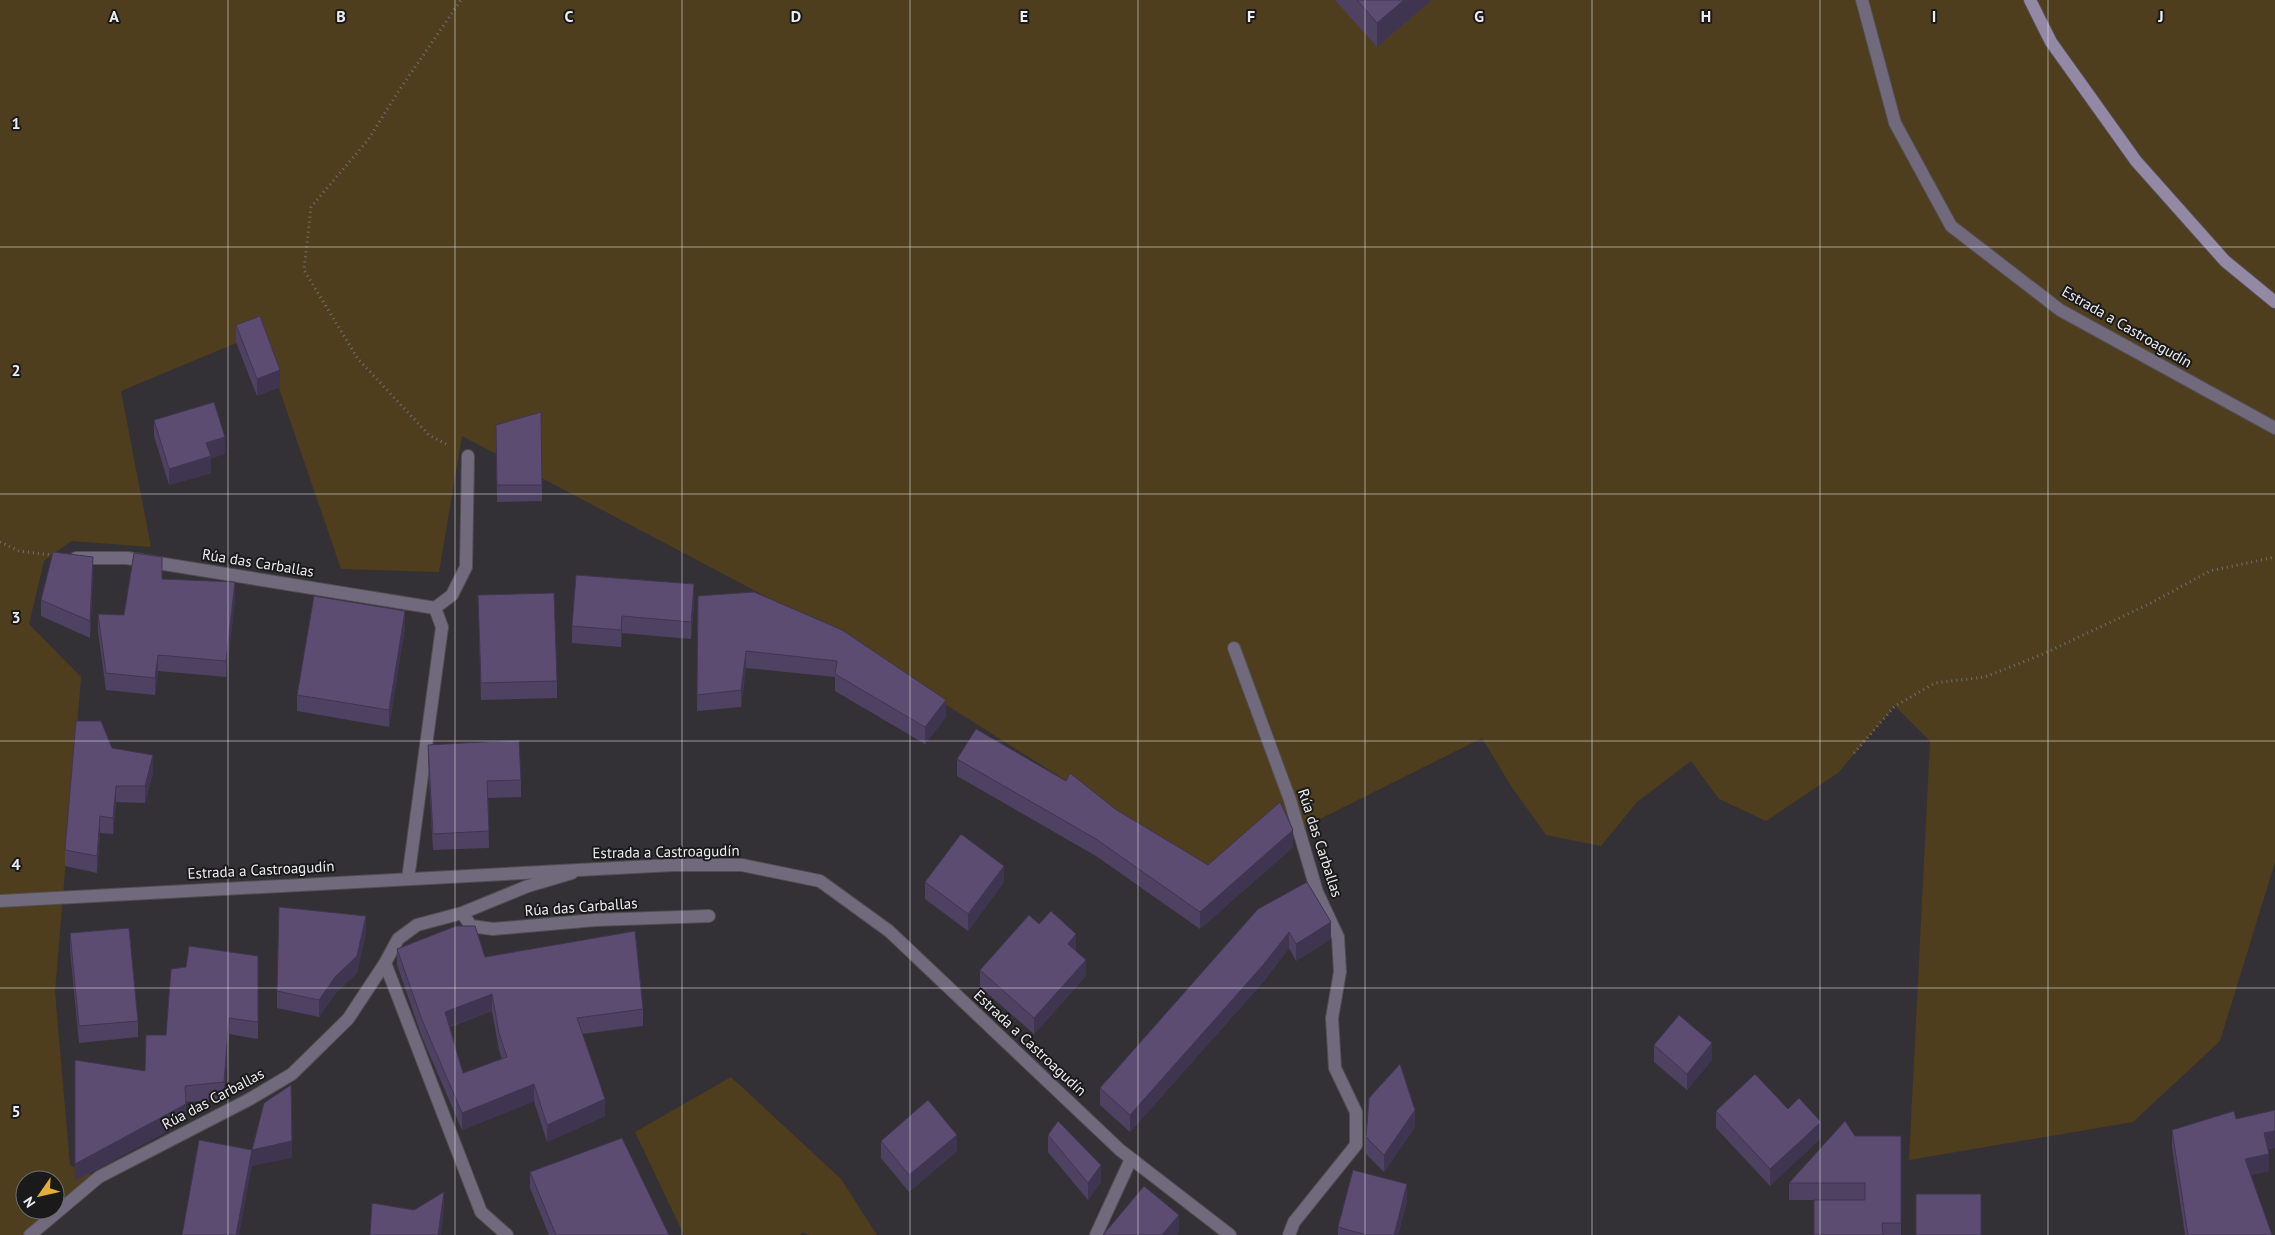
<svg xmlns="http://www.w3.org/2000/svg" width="2275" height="1235" font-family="'PT Sans',sans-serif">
<rect width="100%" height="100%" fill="#333135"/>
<!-- green -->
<path fill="#4e3e1e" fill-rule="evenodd" d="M0,0H2275V862L2220,1041L2133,1122L1909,1160L1930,741L1895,706L1838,773L1766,821L1719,799L1691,761L1637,802L1601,846L1546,835L1511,786L1482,738L1212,873L820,625L462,436L439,572L341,569L260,333L121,391L151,547L71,541L44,561L29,624L81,677L55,992L70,1165L99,1177L30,1235H0ZM25,1180H55V1210H25Z
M731,1077L841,1179L877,1235H809L803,1232L800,1235H684L635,1132Z"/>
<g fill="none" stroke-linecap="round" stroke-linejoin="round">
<defs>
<path id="minor" d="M1862,0L1895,123L1951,226L2060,310L2275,428
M76,558H127L435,608L442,627L408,879
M435,608L452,595L466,567L468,456
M1234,648L1290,800L1317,892L1338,937L1340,972L1332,1018L1335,1068L1356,1112V1145L1294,1222L1289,1235
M462,913L471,926L493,929L595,920L709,916
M385,963L481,1212L507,1235
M30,1235L99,1177L250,1099L292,1074L348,1019L385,963L398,939L417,925L462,913L528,886L572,873
M1096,1235L1131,1159"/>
<path id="tertiary" d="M0,901L673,865H742L820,881L889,931L1120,1150L1230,1235"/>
<path id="secondary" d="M2030,0L2051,42L2136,161L2225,261L2275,302"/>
</defs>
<!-- minor casing -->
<use href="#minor" stroke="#514f53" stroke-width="14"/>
<!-- tertiary casing -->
<use href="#tertiary" stroke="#514f53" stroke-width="14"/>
<!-- secondary casing -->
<use href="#secondary" stroke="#514f53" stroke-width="14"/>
<!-- path -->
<path stroke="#706f72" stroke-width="3" stroke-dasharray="1 4" stroke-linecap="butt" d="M446,444L429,435L358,359L304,270L311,207L368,140L400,89L461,0
M0,542L19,551L52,555
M1854,753L1895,706L1935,683L1985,677L2043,654L2149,604L2210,571L2275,557"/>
<!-- minor -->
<use href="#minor" stroke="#716a7c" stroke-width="12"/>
<!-- tertiary -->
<use href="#tertiary" stroke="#716a7c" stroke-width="12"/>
<!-- secondary -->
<use href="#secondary" stroke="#9489a5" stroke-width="12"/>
</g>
<!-- wall -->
<path fill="#4f4162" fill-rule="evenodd" d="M1335,0H1432L1377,47Z
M236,325L280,387L257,396L236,342Z
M154,420L225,454L211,458V473L169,485L154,436Z
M496,425L542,485V501L497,502Z
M93,574L90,638L41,616V600Z
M162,579L235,599L226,677L158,671L155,695L106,690L98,631V614L124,615Z
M754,592L946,717L925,744L835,691V677L746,668L741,707L697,711L698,596Z
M478,595L557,681V698L481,700Z
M694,601L691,639L622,633L621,647L572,643V626Z
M405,627L389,727L297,711V695Z
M428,745L521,780V797L488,798L489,848L433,850L428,762Z
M112,748L153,772L145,803L116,802L113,834L100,833L97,873L65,866V850Z
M957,759L1115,809L1208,865L1293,847L1200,929L1096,856L957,776Z
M925,882H1004L968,931L925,899Z
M1258,909L1331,939L1296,961L1289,948L1264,981L1130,1132L1100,1105V1088Z
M1039,924L1076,951L1086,976L1034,1034L980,987V970Z
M70,933L138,1021V1037L79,1043L70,950Z
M366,933L357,973L335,994L319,1017L277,1008V991Z
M397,949L485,957L643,1009V1026L582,1034L605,1116L547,1142L534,1101L462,1130L422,1037L397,965ZM492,1011L499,1050L502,1059L463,1073L450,1027Z
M258,956V1039L229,1034L224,1099L186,1102V1121L75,1181L145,1071L166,1035Z
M1654,1045L1712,1060L1687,1090L1654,1062Z
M1788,1109L1821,1138L1770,1186L1716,1128V1111Z
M2275,1110V1148L2268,1149L2269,1171L2250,1175L2272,1235H2185L2172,1147V1130L2236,1119Z
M1415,1127L1384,1172L1366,1154V1137Z
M1048,1135L1101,1182L1088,1200L1048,1152Z
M1855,1136H1901V1235H1814L1865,1200H1789V1183Z
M881,1141L957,1151L909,1192L881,1158Z
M530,1172L669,1235H549L530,1188Z
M1407,1201L1398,1235H1338V1227Z"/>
<!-- shaded-wall -->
<path fill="#403550" d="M1404,0H1432L1377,47V23Z
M280,370V387L257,396V379Z
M225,437V454L211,458V473L169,485V469L206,443Z
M93,557V574L90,638V621Z
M235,582V599L226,677V661Z
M694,584V601L691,639V622Z
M405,611V627L389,727V710Z
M622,616V633L621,647V630Z
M746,651V668L741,707V690Z
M158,655V671L155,695V678Z
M946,700V717L925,744V727Z
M153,755V772L145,803V786Z
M116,786V802L113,834V818Z
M100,816V833L97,873V856Z
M1293,830V847L1200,929V912Z
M1004,866V882L968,931V914Z
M366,916V933L357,973L335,994L319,1017V1000Z
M1331,922V939L1296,961V944Z
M1289,932V948L1264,981L1130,1132V1115Z
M1076,934V951L1068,944Z
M1086,960V976L1034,1034V1018Z
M492,994V1011L445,1028V1012Z
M229,1018V1034L224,1099V1082Z
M1712,1043V1060L1687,1090V1074Z
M534,1084V1101L462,1130V1113Z
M605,1099V1116L547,1142V1125Z
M186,1104V1121L75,1181V1164Z
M1415,1110V1127L1384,1172V1155Z
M1821,1122V1138L1770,1186V1169Z
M2275,1131V1148L2264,1150V1133Z
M957,1135V1151L909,1192V1175Z
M292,1141V1158L252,1166L239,1235H236L252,1150Z
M2269,1154V1171L2245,1176V1159Z
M1101,1165V1182L1088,1200V1183Z
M1407,1184V1201L1398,1235H1394Z
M444,1192V1209L441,1235H438Z
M1179,1215V1232L1176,1235H1162Z"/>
<!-- building -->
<path fill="#5c4c72" stroke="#403550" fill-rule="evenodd" d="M1357,0H1404L1377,23Z
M260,316L280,370L257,379L236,325Z
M214,402L225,437L206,443L211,456L169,469L154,420Z
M541,412L542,485H497L496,425Z
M53,552L93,557L90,621L41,600Z
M134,553L162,557V579L235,582L226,661L158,655L155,678L106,673L98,614L124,615Z
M576,575L694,584L691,622L622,616L621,630L572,626Z
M754,592L842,630L946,700L925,727L835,674L837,661L746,651L741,690L697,695L698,596Z
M554,593L557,681L481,683L478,595Z
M314,596L405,611L389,710L297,695Z
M76,721H101L112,748L153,755L145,786H116L113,818L100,816L97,856L65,850Z
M976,729L1066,781L1070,773L1115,809L1208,865L1280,802L1293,830L1200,912L1096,839L957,759Z
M519,740L521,780L487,781L489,831L433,834L428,745Z
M961,834L1004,866L968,914L925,882Z
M1307,882L1331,922L1296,944L1289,932L1264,964L1130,1115L1100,1088L1258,909Z
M279,907L366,916L357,956L335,977L319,1000L277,991Z
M1051,911L1076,934L1068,944L1086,960L1034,1018L980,970L1029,915L1039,924Z
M456,926H475L485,957L635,931L643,1009L577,1018L605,1099L547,1125L534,1084L462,1113L422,1020L397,949ZM492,994L499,1033L507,1057L463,1073L445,1012Z
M129,928L138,1021L79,1026L70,933Z
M189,946L258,956V1022L229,1018L224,1082L185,1086L186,1104L75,1164V1060L145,1071L146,1035H166L171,969L186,967Z
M1679,1015L1712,1043L1687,1074L1654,1045Z
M1400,1064L1415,1110L1384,1155L1366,1137L1369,1098Z
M1755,1074L1788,1109L1799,1098L1821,1122L1770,1169L1716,1111Z
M291,1085L292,1141L252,1150L264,1103Z
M928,1100L957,1135L909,1175L881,1141Z
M2275,1110V1131L2264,1133L2269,1154L2245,1159L2272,1235H2188L2172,1130L2234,1111L2236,1119Z
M1058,1121L1101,1165L1088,1183L1048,1135Z
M1845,1121L1855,1136H1901V1223H1882L1883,1235H1814V1200H1865V1183H1789Z
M622,1138L669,1235H556L530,1172Z
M199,1140L252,1150L236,1235H182Z
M1353,1170L1407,1184L1394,1235H1367L1338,1227Z
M1144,1186L1179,1215L1162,1235H1103Z
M444,1192L438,1235H370L372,1203L414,1210Z
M1916,1194H1981V1235H1916Z"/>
<!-- grid -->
<path fill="none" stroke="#edecef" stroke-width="1" stroke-opacity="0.55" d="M228,0V1235M455,0V1235M682,0V1235M910,0V1235M1138,0V1235M1365,0V1235M1592,0V1235M1820,0V1235M2048,0V1235M0,247H2275M0,494H2275M0,741H2275M0,988H2275"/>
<g text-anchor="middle" stroke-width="4" stroke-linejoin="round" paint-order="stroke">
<!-- street labels -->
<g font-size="15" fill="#edecef" stroke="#1a1a1b">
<text transform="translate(2127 327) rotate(30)" y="5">Estrada a Castroagudín</text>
<text transform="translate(258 563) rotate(9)" y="5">Rúa das Carballas</text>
<text transform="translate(1320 843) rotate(72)" y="5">Rúa das Carballas</text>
<text transform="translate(666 852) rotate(-1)" y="5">Estrada a Castroagudín</text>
<text transform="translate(261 870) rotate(-3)" y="5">Estrada a Castroagudín</text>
<text transform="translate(581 907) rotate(-4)" y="5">Rúa das Carballas</text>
<text transform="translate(1030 1043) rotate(43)" y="5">Estrada a Castroagudín</text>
<text transform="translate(213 1099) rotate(-28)" y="5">Rúa das Carballas</text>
</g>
</g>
<g font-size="16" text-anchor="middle" font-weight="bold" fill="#edecef" stroke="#1a1a1b" stroke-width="4" stroke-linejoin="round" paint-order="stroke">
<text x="114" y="22">A</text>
<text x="341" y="22">B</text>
<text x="569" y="22">C</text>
<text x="796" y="22">D</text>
<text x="1024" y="22">E</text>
<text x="1251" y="22">F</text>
<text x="1479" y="22">G</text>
<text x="1706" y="22">H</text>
<text x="1934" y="22">I</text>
<text x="2161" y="22">J</text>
<text x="16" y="129">1</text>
<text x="16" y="376">2</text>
<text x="16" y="623">3</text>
<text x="16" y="870">4</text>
<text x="16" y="1117">5</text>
</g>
<!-- north arrow -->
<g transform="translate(40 1195) rotate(236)"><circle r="24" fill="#1a1a1b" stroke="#6e6e70"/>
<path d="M0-4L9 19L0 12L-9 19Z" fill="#e3ae35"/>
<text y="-8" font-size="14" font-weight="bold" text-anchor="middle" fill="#edecef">N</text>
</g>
</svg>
